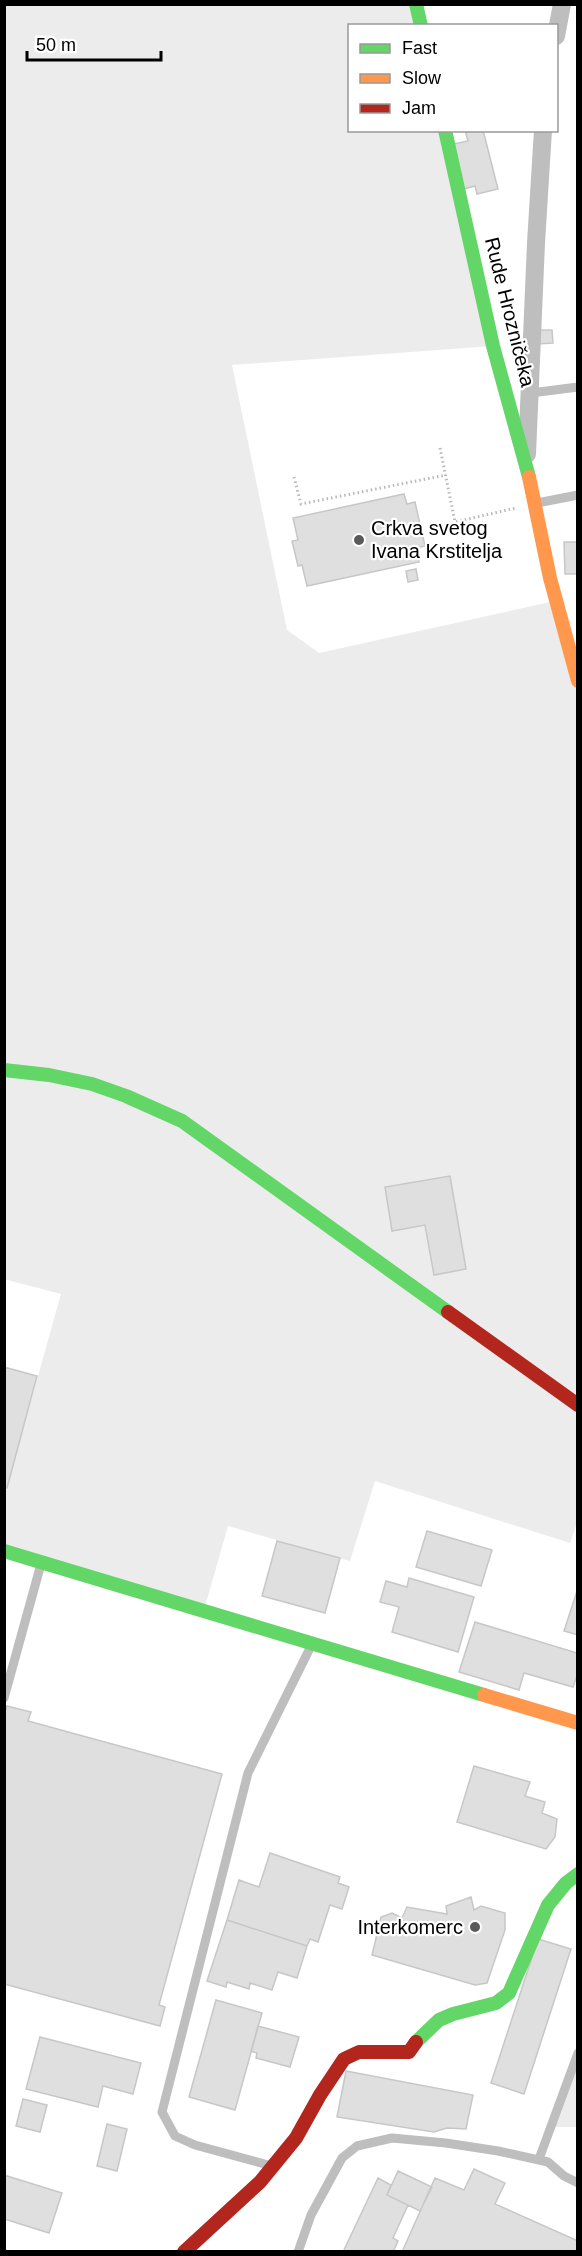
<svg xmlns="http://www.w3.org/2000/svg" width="582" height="2256" font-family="Helvetica,sans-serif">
<rect width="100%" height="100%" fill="#fff"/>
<!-- green -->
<path fill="#ececec" d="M5,5H416L421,25L350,26V130L445,131L493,346L232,365L287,630L319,653L555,601L578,686L577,1523L570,1543L375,1481L350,1561L228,1526L204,1610L5,1551L4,1497L61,1294L4,1279Z
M577,2053V2127H551Z"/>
<!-- building -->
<path fill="#dfdfdf" stroke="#c7c7c7" stroke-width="1.5" d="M465,130H483L498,189L477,194L475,186L464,189L453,144L468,141Z
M536,330H552L553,343L537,344Z
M404,494L407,504L415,502L425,546L416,548L419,562L307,586L302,565L298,566L292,541L298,540L293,518Z
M564,542H578V574H565Z
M416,569L418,580L408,582L406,571Z
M450,1176L466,1269L434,1275L425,1225L392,1231L385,1187Z
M4,1367L37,1376L7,1488H4Z
M427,1531L492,1550L481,1586L416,1567Z
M277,1541L340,1558L325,1613L262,1596Z
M409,1578L474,1597L458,1652L392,1632L399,1607L380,1602L386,1581L407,1587Z
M578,1588V1635L564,1631Z
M475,1622L577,1653L578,1673L573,1687L524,1673L519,1690L459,1672Z
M7,1706L31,1712L28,1721L222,1774L159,2005L165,2007L160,2026L4,1984V1715Z
M474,1766L530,1782L525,1796L545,1802L542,1813L557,1819L555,1837L546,1849L457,1822Z
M270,1853L340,1877L338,1883L349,1887L342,1909L330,1905L318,1942L310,1939L307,1946L227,1920L239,1880L259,1887Z
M471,1897L474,1910L481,1906L505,1913V1930L487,1983L475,1985L372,1955L381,1917L392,1913L402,1918L407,1907L447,1914L446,1906Z
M227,1920L307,1946L297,1978L278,1972L272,1990L250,1983L249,1989L227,1982L226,1987L207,1981Z
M538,1939L571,1949L524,2094L491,2083Z
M216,2000L262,2013L235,2110L189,2097Z
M258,2026L299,2037L290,2067L256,2058L257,2053L251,2051Z
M40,2037L141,2063L133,2094L103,2086L98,2107L26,2089Z
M346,2071L473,2095L466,2129L447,2128L434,2132L337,2117Z
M23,2099L47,2105L40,2132L16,2126Z
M107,2124L127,2129L117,2171L97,2166Z
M474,2169L505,2183L495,2204L578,2241V2252H402L435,2178L464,2190Z
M398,2171L432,2187L420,2211L387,2195Z
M4,2175L62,2193L49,2233L4,2219Z
M378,2178L391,2185L387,2195L408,2205L393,2238L398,2241L393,2252H343Z"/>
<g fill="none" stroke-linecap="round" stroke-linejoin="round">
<!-- path -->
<path stroke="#b9b9b9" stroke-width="3" stroke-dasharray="1.5 3" stroke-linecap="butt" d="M440,448L455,522L516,508
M294,477L301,504L446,475"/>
<!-- lane -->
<path stroke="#bebebe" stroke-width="9" d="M531,393L578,387
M537,503L578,495
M4,1698L41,1564
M539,2159L578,2053
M272,2166L195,2145L175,2136L162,2112L248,1773L312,1644
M298,2252L311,2215L342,2158L357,2146L392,2138L446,2143L498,2151L548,2162L564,2176L578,2183"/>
<!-- street -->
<path stroke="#bebebe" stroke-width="18" d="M556,36L562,4
M527,454L536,243L543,130"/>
<!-- fast -->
<path stroke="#63d668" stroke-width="14" d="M416,4L421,26
M445,130L493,346L529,477
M4,1070L49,1075L92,1084L126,1096L182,1121L448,1312
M4,1551L484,1695
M416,2042L439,2020L453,2014L496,2003L509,1993L548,1905L566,1883L578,1874"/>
<!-- slow -->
<path stroke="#ff974d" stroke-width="14" d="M529,477L550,578L578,681
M484,1695L578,1723"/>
<!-- jam -->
<path stroke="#b3261e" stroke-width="14" d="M448,1312L578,1405
M184,2252L260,2182L296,2138L320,2095L344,2059L359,2052H409L416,2042"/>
</g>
<!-- markers -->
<g fill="#595959" stroke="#fff" stroke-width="2">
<circle cx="359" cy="540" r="6"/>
<circle cx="475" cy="1927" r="6"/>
</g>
<g text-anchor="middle" stroke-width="4.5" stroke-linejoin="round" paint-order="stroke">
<!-- street labels -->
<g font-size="20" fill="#000" stroke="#fff">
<text transform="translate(510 312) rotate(76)" y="7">Rude Hrozničeka</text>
</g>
<!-- poi labels -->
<g font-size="20" fill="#000" stroke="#fff" text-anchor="start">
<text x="371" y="535">Crkva svetog<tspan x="371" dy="23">Ivana Krstitelja</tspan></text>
<text x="463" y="1934" text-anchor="end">Interkomerc</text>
</g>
</g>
<!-- border -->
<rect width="582" height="2256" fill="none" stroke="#000000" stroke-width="12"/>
<!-- legend -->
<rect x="348" y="24" width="210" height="108" fill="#ffffff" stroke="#999999" stroke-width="1.5"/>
<rect x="360" y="44" width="30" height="9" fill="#63d668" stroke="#999999" stroke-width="1.5"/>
<text x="402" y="54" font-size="18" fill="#000000">Fast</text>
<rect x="360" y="74" width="30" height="9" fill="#ff974d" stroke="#999999" stroke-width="1.5"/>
<text x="402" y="84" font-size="18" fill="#000000">Slow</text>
<rect x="360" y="104" width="30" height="9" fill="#b3261e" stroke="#999999" stroke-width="1.5"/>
<text x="402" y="114" font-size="18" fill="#000000">Jam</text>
<!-- scale -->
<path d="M27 51v9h134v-9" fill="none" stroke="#000000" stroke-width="3"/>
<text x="36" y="51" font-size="18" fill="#000000" stroke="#ffffff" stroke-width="4.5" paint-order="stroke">50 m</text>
</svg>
